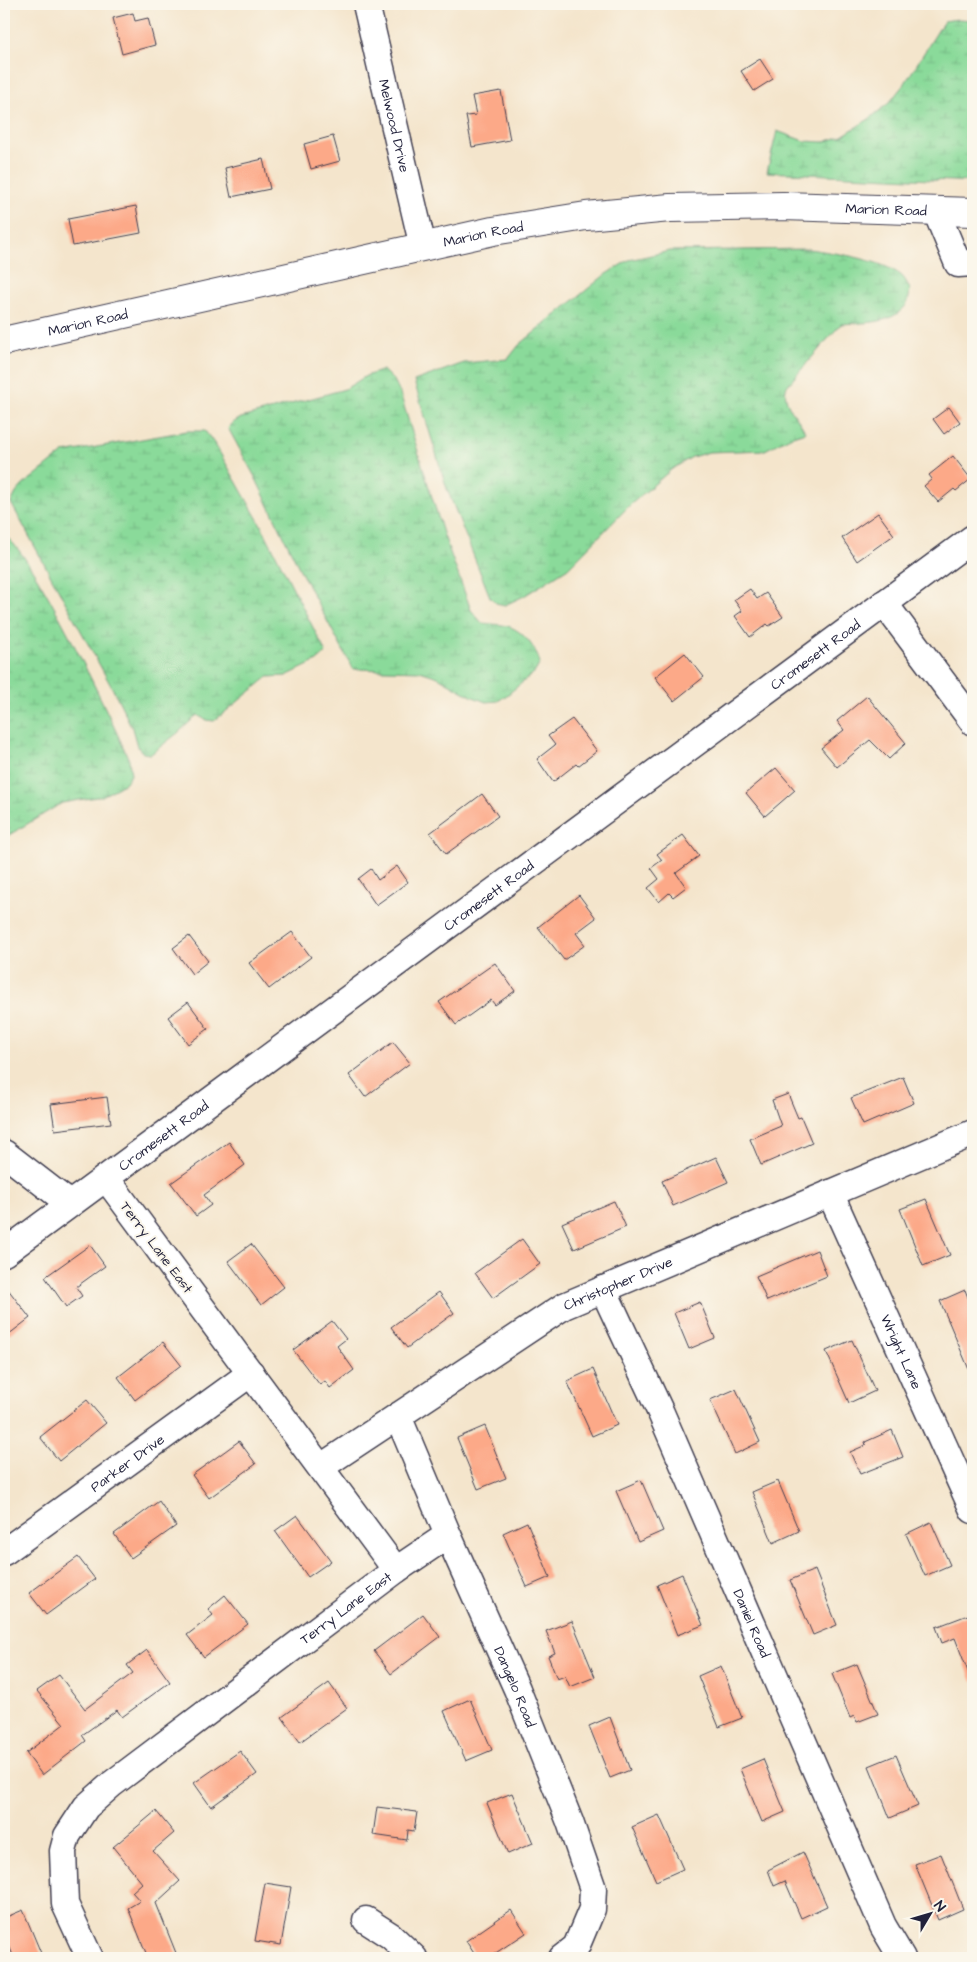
<svg xmlns="http://www.w3.org/2000/svg" width="977" height="1962" font-family="'Architects Daughter',sans-serif">
<defs>
<pattern id="wetland-marsh" width="20" height="14" patternUnits="userSpaceOnUse" patternTransform="scale(1.25)"><rect width="20" height="14" fill="#8ada9a"/><path d="M1 5h8M5 5V1M11 12h8M15 12V8" fill="none" stroke="#77bb86"/></pattern>
</defs>
<rect width="100%" height="100%" fill="#fbf7ec"/>
<filter id="ink" filterUnits="userSpaceOnUse"><feTurbulence type="fractalNoise" baseFrequency=".02" numOctaves="2"/><feDisplacementMap in="SourceGraphic" scale="10" xChannelSelector="R" yChannelSelector="G"/><feConvolveMatrix kernelMatrix="1 2 1 2 8 2 1 2 1" color-interpolation-filters="sRGB"/></filter>
<filter id="wash" filterUnits="userSpaceOnUse"><feTurbulence type="fractalNoise" baseFrequency=".0096" numOctaves="4" result="noise"/><feDisplacementMap in="SourceGraphic" scale="20" xChannelSelector="R" yChannelSelector="G"/><feGaussianBlur stdDeviation="1.12" result="paint"/><feColorMatrix in="noise" values="0 0 0 0 0 0 0 0 0 0 0 0 0 0 0 0 0 1.4 0 .05"/><feComposite in="paint" operator="in"/></filter>
<g filter="url(#wash)">
<rect width="100%" height="100%" fill="#f4e5cc"/>
<!-- wetland -->
<path fill="url(#wetland-marsh)" stroke="#567e6a" d="M958,19L973,20V182L767,172L777,131L804,141L824,142L842,136L869,119L889,103L905,83L944,21Z
M809,249C835,253 881,259 902,276C905,279 908,285 910,289C909,294 909,301 907,304C891,326 863,322 841,324L787,386C780,403 799,417 805,432L790,437L765,450L709,452L692,457L672,469L630,505L568,568L524,596L505,605L496,603L490,597L447,489L414,381L464,363L508,359L519,345L606,274L629,260L670,251Z
M383,370L395,382L400,393L443,533L471,610L482,623C489,624 495,624 502,625C521,627 535,646 540,663L535,672L507,695L498,701L486,702L473,697L438,677L420,671L353,669L303,576L255,477L228,428L234,422L241,418L345,389L366,376Z
M187,431H205L216,446L261,525L326,653L317,661L286,676L268,677L214,721L206,720L197,715L179,732L151,754L143,753L137,746L132,728L116,695L11,503L16,493L23,485L63,453Z
M4,536C31,547 114,725 129,760L131,775L126,782L119,787L102,796L62,803L4,838Z"/>
<g id="blocks">
<!-- building -->
<path fill="#fca988" d="M133,13L135,21L148,18L155,45L122,54L113,18Z
M760,59L773,79L754,91L741,71Z
M501,91L510,140L472,147L466,116L476,115L472,96Z
M333,136L340,161L311,169L304,144Z
M263,159L270,189L231,197L225,168Z
M136,206L141,233L73,246L68,219Z
M949,407L960,422L944,434L933,419Z
M953,456L971,479L956,491L954,489L938,502L924,486L932,479L929,475Z
M878,513L894,535L857,561L842,538Z
M750,589L757,599L766,593L783,617L769,626L767,624L750,637L735,616L742,611L734,600Z
M685,653L704,677L674,701L655,677Z
M867,696L906,743L889,759L870,740L837,767L821,748L844,730L837,721Z
M572,719L597,751L578,766L576,764L553,782L537,759L555,745L548,736Z
M776,768L795,790L765,816L746,793Z
M482,794L498,816L446,854L430,833Z
M683,835L699,856L676,873L686,887L673,897L669,893L659,902L648,888L659,879L651,868L662,860L657,854Z
M397,866L408,882L376,905L358,879L371,869L378,880Z
M579,895L596,918L576,933L585,945L564,960L538,927Z
M292,932L311,957L269,989L249,963Z
M189,936L208,961L192,974L173,948Z
M495,963L515,991L495,1005L491,1000L456,1025L439,1002Z
M188,1002L208,1029L188,1044L168,1017Z
M393,1042L410,1063L365,1097L349,1075Z
M903,1077L914,1103L863,1125L851,1098Z
M788,1094L798,1118L801,1117L812,1143L761,1165L750,1139L781,1126L772,1100Z
M107,1097L111,1123L55,1130L51,1104Z
M229,1142L245,1165L204,1195L211,1205L196,1216L171,1183Z
M716,1157L728,1182L673,1206L662,1181Z
M926,1199L950,1255L923,1266L900,1209Z
M614,1201L626,1227L574,1249L562,1223Z
M522,1239L540,1264L493,1298L475,1273Z
M251,1244L284,1287L261,1305L228,1261Z
M90,1245L105,1266L76,1287L82,1296L66,1307L45,1277Z
M817,1250L827,1276L767,1301L756,1276Z
M4,1284L30,1318L4,1338Z
M965,1290L973,1310V1379L940,1301Z
M439,1292L454,1313L407,1348L391,1327Z
M700,1302L715,1338L689,1349L674,1313Z
M332,1321L346,1339L337,1346L354,1370L330,1388L325,1381L320,1385L293,1350Z
M852,1340L875,1391L849,1403L826,1351Z
M163,1342L181,1365L135,1400L118,1377Z
M593,1369L617,1425L592,1436L567,1381Z
M736,1389L760,1442L735,1454L710,1400Z
M87,1400L106,1423L59,1461L40,1437Z
M485,1426L506,1478L478,1489L457,1438Z
M892,1430L903,1457L860,1474L850,1452L866,1445L865,1442Z
M239,1441L256,1464L209,1498L192,1475Z
M641,1480L663,1531L638,1542L616,1491Z
M778,1481L799,1531L773,1543L752,1492Z
M159,1501L176,1526L131,1558L114,1534Z
M297,1515L331,1561L308,1577L275,1531Z
M527,1522L550,1577L527,1587L503,1533Z
M931,1522L950,1565L925,1576L906,1534Z
M78,1557L95,1579L46,1615L29,1593Z
M815,1570L837,1625L813,1635L790,1580Z
M682,1574L703,1625L677,1635L657,1585Z
M225,1595L248,1624L204,1657L187,1635L213,1615L208,1609Z
M973,1613V1682H972L955,1638L942,1643L936,1627Z
M423,1614L440,1637L391,1674L374,1651Z
M572,1621L595,1677L570,1687L565,1676L557,1679L548,1656L555,1653L546,1631Z
M147,1650L170,1682L122,1717L117,1710L82,1735L86,1741L42,1775L26,1753L64,1724L37,1691L59,1675L85,1709L133,1673L127,1665Z
M857,1664L878,1714L857,1722L854,1716L850,1718L832,1674Z
M721,1666L742,1718L719,1727L698,1676Z
M329,1683L347,1708L300,1742L282,1717Z
M470,1699L492,1750L466,1761L444,1711Z
M610,1717L630,1770L610,1778L589,1726Z
M240,1751L257,1774L211,1807L194,1783Z
M896,1755L918,1806L890,1818L869,1766Z
M763,1759L785,1812L762,1822L740,1769Z
M512,1793L533,1843L508,1854L487,1803Z
M377,1807L417,1812L414,1831L408,1830L407,1840L373,1835Z
M156,1811L174,1833L153,1851L180,1881L156,1903L178,1958H148L128,1908L140,1901L132,1892L142,1883L113,1847Z
M659,1815L683,1869L656,1881L632,1827Z
M803,1852L827,1906L801,1918L785,1881L774,1886L768,1870Z
M941,1854L963,1909L938,1920L915,1864Z
M265,1883L291,1887L281,1945L255,1941Z
M23,1910L43,1958H14L4,1933V1918Z
M511,1910L526,1933L488,1958H477L466,1941Z"/>
</g>
</g>
<g filter="url(#ink)">
<use href="#blocks" fill-opacity="0" stroke="#423f51" stroke-width="1"/>
<g fill="none" stroke-linecap="round" stroke-linejoin="round">
<defs>
<g id="minor">
<path id="s1" d="M366,4L423,247"/>
<path d="M936,211L958,264L973,263"/>
<path d="M884,603L973,722"/>
<path d="M4,1153L70,1204"/>
<path id="s2" d="M830,1193L973,1510"/>
<path id="s3" d="M4,1253L973,538"/>
<path id="s4" d="M603,1289L661,1413L883,1926L902,1958"/>
<path id="s5" d="M398,1416L448,1535L517,1689L570,1822L593,1889L592,1909L576,1947L562,1958"/>
<path id="s6" d="M321,1467L564,1306L973,1133"/>
<path id="s7" d="M4,1552L251,1373"/>
<path d="M396,1570L448,1535"/>
<path d="M366,1920L391,1936L414,1958"/>
<path id="s8" d="M90,1958L65,1904L63,1851L67,1836L86,1807L112,1784L396,1570L106,1178"/>
</g>
<g id="major">
<path id="s9" d="M4,341L493,231L586,216L670,208L783,206L973,212"/>
</g>
</defs>
<!-- minor casing -->
<use href="#minor" stroke="#423f51" stroke-width="29"/>
<!-- major casing -->
<use href="#major" stroke="#423f51" stroke-width="30"/>
<!-- minor -->
<use href="#minor" stroke="#fff" stroke-width="26"/>
<!-- major -->
<use href="#major" stroke="#fff" stroke-width="28"/>
</g>
</g>
<g text-anchor="middle" stroke-width="4" stroke-linejoin="round" paint-order="stroke">
<!-- street labels -->
<g font-size="14" fill="#22223b" stroke="#fbf7ec">
<text dy="5" stroke="none"><textPath href="#s1" startOffset="125">Melwood Drive</textPath></text>
<text dy="5" stroke="none"><textPath href="#s9" startOffset="896">Marion Road</textPath></text>
<text dy="5" stroke="none"><textPath href="#s9" startOffset="491">Marion Road</textPath></text>
<text dy="5" stroke="none"><textPath href="#s9" startOffset="86">Marion Road</textPath></text>
<text dy="5" stroke="none"><textPath href="#s3" startOffset="1008">Cromesett Road</textPath></text>
<text dy="5" stroke="none"><textPath href="#s3" startOffset="602">Cromesett Road</textPath></text>
<text dy="5" stroke="none"><textPath href="#s3" startOffset="198">Cromesett Road</textPath></text>
<text transform="translate(157 1247) rotate(53)" y="5">Terry Lane East</text>
<text dy="5" stroke="none"><textPath href="#s6" startOffset="350">Christopher Drive</textPath></text>
<text dy="5" stroke="none"><textPath href="#s2" startOffset="174">Wright Lane</textPath></text>
<text dy="5" stroke="none"><textPath href="#s7" startOffset="152">Parker Drive</textPath></text>
<text dy="5" stroke="none"><textPath href="#s8" startOffset="490">Terry Lane East</textPath></text>
<text dy="5" stroke="none"><textPath href="#s4" startOffset="366">Daniel Road</textPath></text>
<text dy="5" stroke="none"><textPath href="#s5" startOffset="295">Dangelo Road</textPath></text>
</g>
</g>
<!-- margin -->
<rect width="977" height="1962" fill="none" stroke="#fbf7ec" stroke-width="20"/>
<!-- north arrow -->
<g transform="translate(930 1914) rotate(52)" stroke="#fbf7ec" stroke-width="4" paint-order="stroke">
<path d="M0-4L9 19L0 12L-9 19Z" fill="#22223b"/>
<text y="-8" font-size="14" font-weight="bold" text-anchor="middle" fill="#22223b">N</text>
</g>
</svg>
